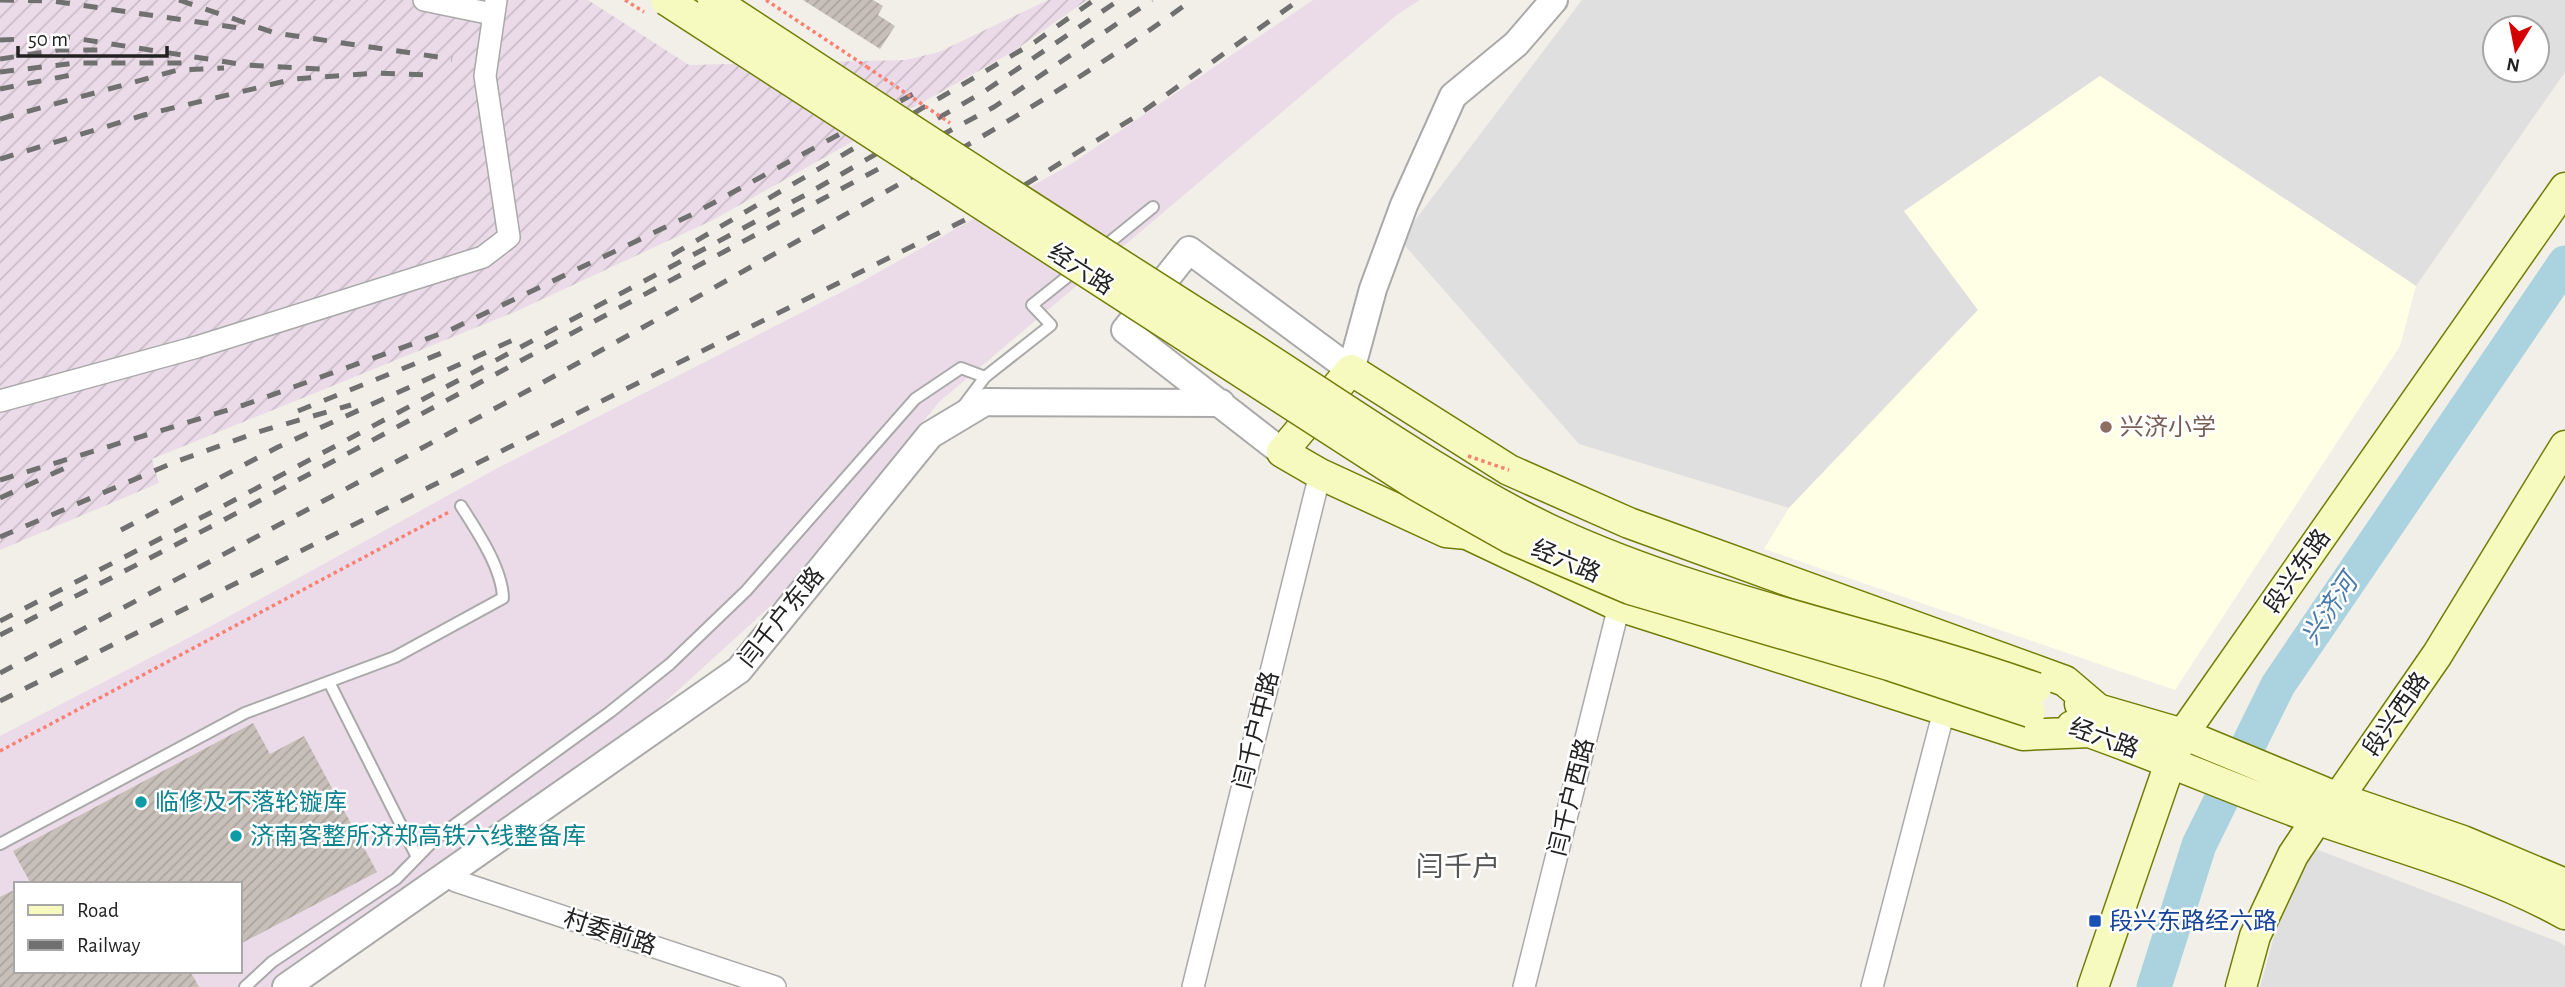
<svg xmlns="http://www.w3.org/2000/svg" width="2565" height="987" font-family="'Alegreya Sans','Noto Sans SC',sans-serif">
<defs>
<pattern id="industrial-furrows" width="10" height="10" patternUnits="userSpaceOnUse" patternTransform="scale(1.75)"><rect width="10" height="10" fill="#ebdbe8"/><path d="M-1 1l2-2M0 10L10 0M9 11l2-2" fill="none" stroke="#c9bcc7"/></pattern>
<pattern id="building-hatch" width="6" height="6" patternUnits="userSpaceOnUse" patternTransform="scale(1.75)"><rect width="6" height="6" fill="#c7bfb8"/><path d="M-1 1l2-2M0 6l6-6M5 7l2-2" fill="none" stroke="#aba49e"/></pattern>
</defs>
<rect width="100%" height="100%" fill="#f2efe9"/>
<!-- residential -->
<path fill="#e0dfdf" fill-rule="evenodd" d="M1582,0H2565V72L2416,286L2100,76L1905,211L1978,310L1789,508L1579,444L1400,240ZM2495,28H2537V70H2495Z
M2300,843L2559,942L2565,946V987H2260Z"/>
<!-- industrial -->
<path fill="url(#industrial-furrows)" d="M0,0H588L689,65L906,60L939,52L1048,0H1087L1014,51L713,220L517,311L152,459L159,483L0,550Z"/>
<!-- education -->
<path fill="#ffffe5" d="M2100,76L2416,286L2400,346L2175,690L1764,549L1789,508L1978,310L1904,211Z"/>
<!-- railway -->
<path fill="#ebdbe8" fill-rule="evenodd" d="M1313,0H1420L1398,14L939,402L788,590L651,715L391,897L271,987H0V736L215,624L494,470L863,281L1071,164ZM16,884H240V971H16Z"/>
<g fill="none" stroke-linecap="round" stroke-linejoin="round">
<!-- river -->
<path stroke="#aad3df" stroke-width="35" d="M2154,987L2199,845L2278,685L2565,263"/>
</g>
<!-- building -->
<path fill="url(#building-hatch)" d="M803,0H873L883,6L878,15L895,26L880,49Z
M253,723L270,754L304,736L377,872L240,944V884H31L13,851Z
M16,889V971H190L199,987H0V897Z"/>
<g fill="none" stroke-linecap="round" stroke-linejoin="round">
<defs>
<path id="service" d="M1100,250L1153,207
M964,405L985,377
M329,682L417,857
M0,844L245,713L395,657L503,598C502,568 477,531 461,506
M245,987L272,962L396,879L435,839L610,712L670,664L746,591L915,399L961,368L985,377L1051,325L1032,305L1077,269"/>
<path id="minor" d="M424,0L492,14
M0,401L197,347L483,257L509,237L485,76L496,0
M451,870L456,881L775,987
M1193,987L1320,474
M1524,987L1619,606
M1872,987L1944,711"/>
<path id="tertiary" d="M1282,452L1125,330L1189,250L1351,370L1373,289L1404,205L1453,96L1516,44L1554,0
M286,987L739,670L930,435L985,402L1221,403"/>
<path id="secondary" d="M2080,704L2183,734L2338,798L2463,841L2565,884
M2072,726C2154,754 2234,790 2316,819C2400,848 2487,871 2565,914
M2090,732L2023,735L1619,606L1467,534L1446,532L1320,474L1282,452L1351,370L1509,470L1629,523L2065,681L2099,710
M2093,987L2170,763L2183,734L2565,188
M2241,987L2255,936L2293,855L2317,819L2338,798L2437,655L2565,446"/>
</defs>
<!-- service casing -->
<use href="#service" stroke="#a9a9a9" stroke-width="14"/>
<!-- minor casing -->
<use href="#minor" stroke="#a9a9a9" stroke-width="24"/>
<!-- tertiary casing -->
<use href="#tertiary" stroke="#a9a9a9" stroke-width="30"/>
<!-- secondary casing -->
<use href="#secondary" stroke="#707d05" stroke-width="33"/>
<!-- path -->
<path stroke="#fa8072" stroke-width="3.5" stroke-dasharray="3.5 3.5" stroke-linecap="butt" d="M625,0L644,12
M766,0L867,67
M0,751L449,512"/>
<!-- service -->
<use href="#service" stroke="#fff" stroke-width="10"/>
<!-- minor -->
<use href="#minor" stroke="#fff" stroke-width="21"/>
<!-- tertiary -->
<use href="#tertiary" stroke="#fff" stroke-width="26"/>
<!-- secondary -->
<use href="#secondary" stroke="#f7fabf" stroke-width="30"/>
<!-- rail -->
<path stroke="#707070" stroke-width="5" stroke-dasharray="14 14" stroke-linecap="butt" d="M0,0L52,1L240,28
M179,0L275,33L452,59
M0,40L67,37L246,65L320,69
M0,59L58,50H108
M0,72L76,63H183
M0,89L81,73
M0,119L178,70L224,68
M0,159L144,115L294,79L376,73L432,75
M672,255L1035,42L1094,0
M298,411L449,350
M0,480L244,405L448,331L693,214L915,93
M0,498L65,468
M121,530L278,447L524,335
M0,537L175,462L258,432L351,405
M0,621L212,512L807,194L985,91L1119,0
M0,635L218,523L994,107L1152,0
M0,673C245,543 491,413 733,277C890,189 1047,106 1192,0
M0,701L981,212L1138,115L1299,0"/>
<defs>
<path id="secondary-bridge" d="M666,0L1416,485L1510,538L1630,589L1889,665L2030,712
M713,0C889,116 1067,231 1245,344C1344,407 1442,478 1548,529C1703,602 1875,631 2036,688"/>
</defs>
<!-- secondary-bridge casing -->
<use href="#secondary-bridge" stroke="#707d05" stroke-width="33" stroke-linecap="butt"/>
<!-- path-bridge -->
<path stroke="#fa8072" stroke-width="3.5" stroke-dasharray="3.5 3.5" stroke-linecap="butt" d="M867,67L950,123
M1468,456L1509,470"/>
<!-- secondary-bridge -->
<use href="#secondary-bridge" stroke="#f7fabf" stroke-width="30"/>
</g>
<!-- markers -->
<circle fill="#8d6e63" stroke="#fff" stroke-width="2.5" cx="2106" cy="427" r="7"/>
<g fill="#0f9aa8" stroke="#fff" stroke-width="2.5">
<circle cx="141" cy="802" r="7"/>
<circle cx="236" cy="836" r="7"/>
</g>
<rect fill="#1a4fb4" stroke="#fff" stroke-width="2.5" x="2088" y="914" width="14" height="14" rx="3.5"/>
<g text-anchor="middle" stroke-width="5" stroke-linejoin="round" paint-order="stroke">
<!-- street labels -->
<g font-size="24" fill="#222" stroke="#fff">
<text transform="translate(1081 269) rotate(33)" y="8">经六路</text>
<text transform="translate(1566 561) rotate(23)" y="8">经六路</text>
<text transform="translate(2297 571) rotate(-55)" y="8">段兴东路</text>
<text transform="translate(781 617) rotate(-51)" y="8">闫千户东路</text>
<text transform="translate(2396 714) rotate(-55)" y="8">段兴西路</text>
<text transform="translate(1256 730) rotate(-76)" y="8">闫千户中路</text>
<text transform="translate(2104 738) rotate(20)" y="8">经六路</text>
<text transform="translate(1571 797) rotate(-76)" y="8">闫千户西路</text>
<text transform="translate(610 932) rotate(18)" y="8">村委前路</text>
</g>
<!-- education labels -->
<g font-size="24" fill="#785e54" stroke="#fff" text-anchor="start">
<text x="2120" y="435">兴济小学</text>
</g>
<!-- culture labels -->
<g font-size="24" fill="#0d838f" stroke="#fff" text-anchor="start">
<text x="155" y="810">临修及不落轮镟库</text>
<text x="250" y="844">济南客整所济郑高铁六线整备库</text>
</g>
<!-- transit labels -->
<g font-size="24" fill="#164399" stroke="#fff" text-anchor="start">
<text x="2109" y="929">段兴东路经六路</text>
</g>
<!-- water labels -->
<g font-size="26" font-style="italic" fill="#4a7aab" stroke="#fff">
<text transform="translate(2329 609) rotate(-56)" y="9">兴济河</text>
</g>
<!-- quarter labels -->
<g font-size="28" fill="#555" stroke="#fff">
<text x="1458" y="876">闫千户</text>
</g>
</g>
<!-- legend -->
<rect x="14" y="882" width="228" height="91" fill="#ffffff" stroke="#a7a7a7" stroke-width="2"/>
<rect x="28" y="905" width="35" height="10" fill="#f7fabf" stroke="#a7a7a7" stroke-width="2"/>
<text x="77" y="917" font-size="21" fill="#222222">Road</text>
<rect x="28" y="940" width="35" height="10" fill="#707070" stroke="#a7a7a7" stroke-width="2"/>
<text x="77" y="952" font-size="21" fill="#222222">Railway</text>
<!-- north arrow -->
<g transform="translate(2516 49) rotate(190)"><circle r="33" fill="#ffffff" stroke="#a7a7a7" stroke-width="2"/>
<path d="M0-5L12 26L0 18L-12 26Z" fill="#d40000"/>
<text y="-10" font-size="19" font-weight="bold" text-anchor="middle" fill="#222222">N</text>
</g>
<!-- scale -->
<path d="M18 46v10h149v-10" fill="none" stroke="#222222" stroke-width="3.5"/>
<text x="28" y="46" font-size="21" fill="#222222" stroke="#ffffff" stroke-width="5" paint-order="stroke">50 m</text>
</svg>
